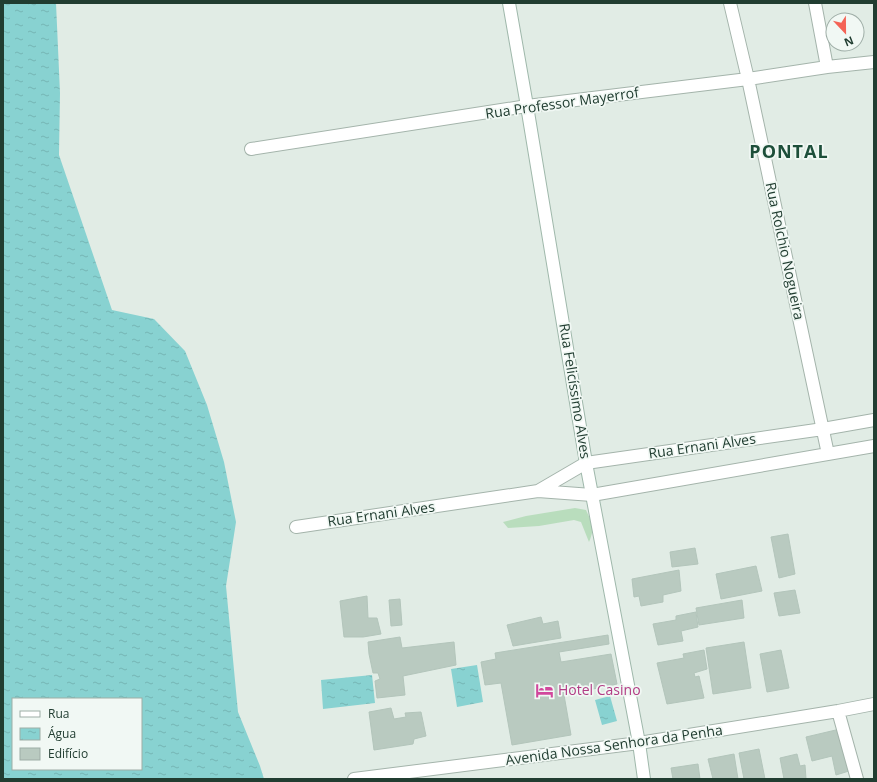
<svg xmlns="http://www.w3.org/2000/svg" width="877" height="782" font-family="'Open Sans',sans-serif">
<defs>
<pattern id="water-ripples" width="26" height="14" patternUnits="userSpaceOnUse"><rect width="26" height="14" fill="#88d2d1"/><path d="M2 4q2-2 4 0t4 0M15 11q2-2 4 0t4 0" fill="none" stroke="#75b5b4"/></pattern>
</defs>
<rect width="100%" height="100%" fill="#e1ece5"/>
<!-- grass -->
<path fill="#b9ddbd" d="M575,508L586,510C593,525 595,527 589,542L581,522L574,520L539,526L508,528L503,522L526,516Z"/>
<!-- water -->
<path fill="url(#water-ripples)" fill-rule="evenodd" d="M3,3H56L60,93L59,155L112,310L154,319L185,351L207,405L224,462L236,522L226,586L238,712L260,766L264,779H3ZM13,699H141V769H13Z
M477,665L483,702L457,707L451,669Z
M372,675L375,703L323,709L321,680Z
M610,696L617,721L602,725L595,700Z"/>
<!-- building -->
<path fill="#b9cac0" stroke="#b3c5bb" d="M788,534L795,574L779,578L771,537Z
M695,548L698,564L672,567L670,552Z
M756,566L762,591L721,599L716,574Z
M679,570L681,591L663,595V602L641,606L639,596L634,597L632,579Z
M795,590L800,613L779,616L774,593Z
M367,596L368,618H377L381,634L363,637H344L340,601Z
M400,599L402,625L391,626L389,600Z
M742,600L744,618L699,625L696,608Z
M696,612L698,627L681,631L683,641L658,645L653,624L676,620V616Z
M541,617L543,624L558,621L561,638L513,646L507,625Z
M608,635L609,644L559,652L561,662L611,654L617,684L564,695L571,735L512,745L501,683L485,685L481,662L496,659L495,653Z
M400,637L402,648L454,642L456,665L403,676L405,695L377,698L375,681L380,679L378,673H373L369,654L368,642Z
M744,642L751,688L713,694L706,648Z
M704,650L707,669L694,673L695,677L699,676L704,698L667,704L657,663L684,658L683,654Z
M781,650L789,688L767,692L760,654Z
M391,708L394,719L406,717L405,713L421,712L426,736L414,739L413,744L374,750L369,712Z
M840,729L849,771L836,775L832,756L812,761L806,737Z
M759,749L765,779H744L739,753Z
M734,754L738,779H713L708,759Z
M797,754L800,766L805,765L806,779H784L780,758Z
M698,764L700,779H673L671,768Z"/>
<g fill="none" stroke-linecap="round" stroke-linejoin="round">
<defs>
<path id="street" d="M730,3L748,79L828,454
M815,3L827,67
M251,149L527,106L748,79L827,67L874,62
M538,491L586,463L823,429L874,420
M296,527L538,491L592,495L874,446
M838,711L857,779
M354,779L639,743L838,711L874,704"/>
<path id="secondary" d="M509,3L527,106L586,463L639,743L644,779"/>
</defs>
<!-- street casing -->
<use href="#street" stroke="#a4b4ab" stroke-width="14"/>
<!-- secondary casing -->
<use href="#secondary" stroke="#9fb8ab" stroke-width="14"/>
<!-- street -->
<use href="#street" stroke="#fff" stroke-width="12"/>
<!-- secondary -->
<use href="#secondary" stroke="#fff" stroke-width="12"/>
</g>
<!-- icons -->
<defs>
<symbol id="hotel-bare" viewBox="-9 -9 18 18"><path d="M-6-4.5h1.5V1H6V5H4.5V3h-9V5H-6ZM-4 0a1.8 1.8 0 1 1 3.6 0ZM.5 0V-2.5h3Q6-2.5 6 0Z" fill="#d1479c" stroke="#f1f8f4" stroke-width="2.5" paint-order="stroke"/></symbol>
</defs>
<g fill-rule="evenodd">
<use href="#hotel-bare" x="532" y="678" width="25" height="25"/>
</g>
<g text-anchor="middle" stroke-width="3.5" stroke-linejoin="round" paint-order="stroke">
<!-- street labels -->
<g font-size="14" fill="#213d31" stroke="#f1f8f4">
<text transform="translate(562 103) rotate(-8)" y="5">Rua Professor Mayerrof</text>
<text transform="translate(785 251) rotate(78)" y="5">Rua Rolchio Nogueira</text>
<text transform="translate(575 391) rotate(81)" y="5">Rua Felicíssimo Alves</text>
<text transform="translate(702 446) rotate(-8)" y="5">Rua Ernani Alves</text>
<text transform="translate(381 514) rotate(-8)" y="5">Rua Ernani Alves</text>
<text transform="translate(614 745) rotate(-8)" y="5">Avenida Nossa Senhora da Penha</text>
</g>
<!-- hotel labels -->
<g font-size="14" fill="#b23c85" stroke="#f1f8f4" text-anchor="start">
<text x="558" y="695">Hotel Casino</text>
</g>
<!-- district labels -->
<g font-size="18" font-weight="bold" letter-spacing="1" fill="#1d4f3a" stroke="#f1f8f4">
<text x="789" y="158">PONTAL</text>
</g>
</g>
<!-- border -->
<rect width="877" height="782" fill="none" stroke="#213d31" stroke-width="8"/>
<!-- legend -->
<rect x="12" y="698" width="130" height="72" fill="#f1f8f4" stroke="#9eada6"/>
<rect x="20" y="711" width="20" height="6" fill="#ffffff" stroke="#9eada6"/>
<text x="48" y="718" font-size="12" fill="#213d31">Rua</text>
<rect x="20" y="728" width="20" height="12" fill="url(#water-ripples)" stroke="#9eada6"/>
<text x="48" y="738" font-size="12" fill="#213d31">Água</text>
<rect x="20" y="748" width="20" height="12" fill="#b9cac0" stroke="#9eada6"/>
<text x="48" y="758" font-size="12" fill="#213d31">Edifício</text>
<!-- north arrow -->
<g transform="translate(845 32) rotate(158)"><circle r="19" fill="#f1f8f4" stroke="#9eada6"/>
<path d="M0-3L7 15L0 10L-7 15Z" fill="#f46356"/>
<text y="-6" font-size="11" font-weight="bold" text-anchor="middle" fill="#213d31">N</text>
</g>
</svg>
